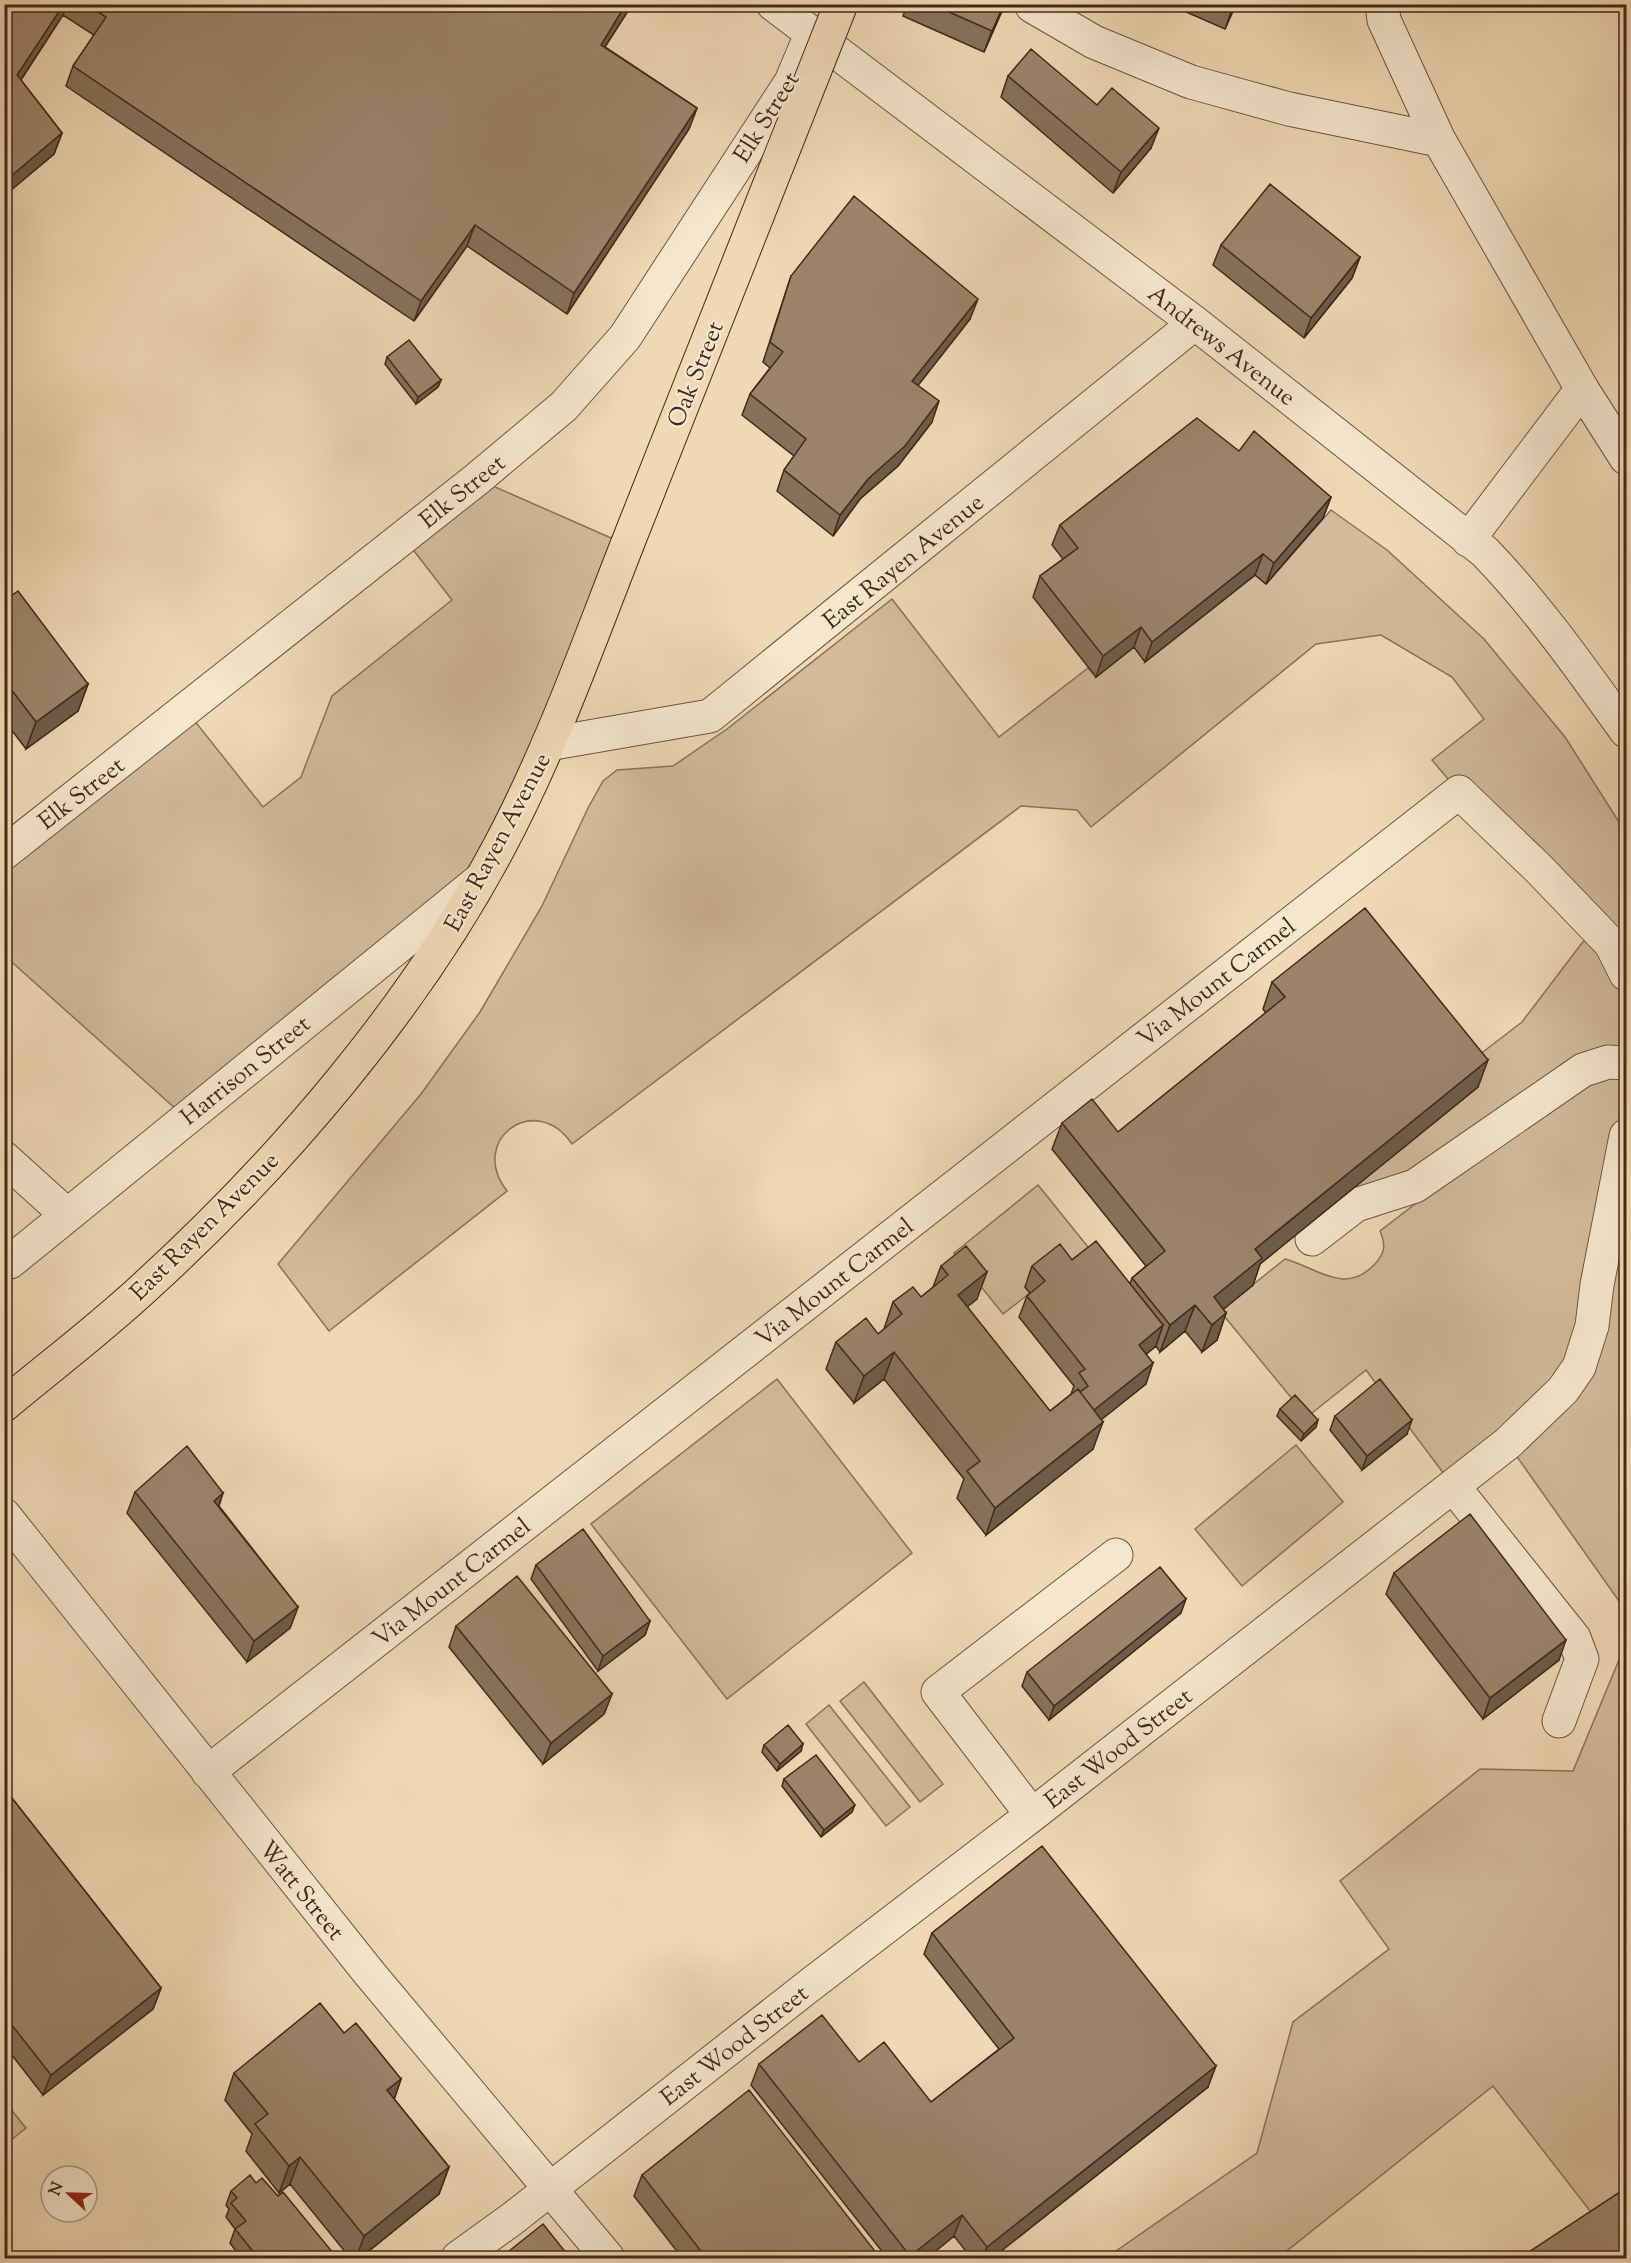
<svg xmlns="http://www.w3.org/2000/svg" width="1631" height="2263" font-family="'Sorts Mill Goudy',serif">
<rect width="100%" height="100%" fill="#efd8b4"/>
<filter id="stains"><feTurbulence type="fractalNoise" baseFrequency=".00333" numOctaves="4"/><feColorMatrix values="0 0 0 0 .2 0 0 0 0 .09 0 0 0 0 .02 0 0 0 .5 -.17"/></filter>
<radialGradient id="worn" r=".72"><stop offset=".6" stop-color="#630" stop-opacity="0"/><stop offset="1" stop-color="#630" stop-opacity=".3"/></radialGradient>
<!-- green -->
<path fill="#d2ba9a" stroke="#8a725a" stroke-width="1.5" d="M477,479L627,545L499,848L186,1118L5,956V853L186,710L263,807L301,777L332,696L452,600L404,538Z
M1331,510L1387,550L1484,639L1565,737L1626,833V1611L1508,1444L1453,1486L1366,1370L1307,1417L1220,1311L1285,1259C1318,1268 1345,1296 1375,1264C1385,1253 1386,1245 1380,1231L1428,1194L1348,1193L1462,1068L1522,1022L1582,943L1596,928L1459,792L1432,760L1484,719L1452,677L1381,635L1316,644L1091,827L1077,810L1021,806L572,1144C536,1090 467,1140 507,1191L329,1331L278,1264L421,1094L480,1012L542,906L588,808L603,781L617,770L673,766L727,729L892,599L999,737L1088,668L1096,677L1134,647L1145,662L1255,575L1266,584Z
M1038,1185L1088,1247L1057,1271L1025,1287L1030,1293L1003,1314L954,1253Z
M777,1379L912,1553L727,1699L591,1524Z
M1296,1445L1343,1502L1242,1586L1195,1529Z
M1626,1643V2208L1601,2225L1493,2086L1278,2258H1106L1257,2153L1293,2022L1389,1949L1340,1881L1480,1769L1573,1771Z
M864,1682L943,1784L920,1802L840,1701Z
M829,1705L910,1807L886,1826L806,1724Z
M4,2101L26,2128L5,2145H4Z"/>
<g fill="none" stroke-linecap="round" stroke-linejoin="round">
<defs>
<path id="minor" d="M773,4L1195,323L1485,552C1538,607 1582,670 1626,731
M1033,4L1032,6L1094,42L1191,82L1289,109L1439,140
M1382,4L1384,20L1439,140L1582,389
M1468,540L1582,389L1626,458
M548,744L710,716L1195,323
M4,853L477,479L564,406L625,337L791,82L812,32
M4,1158L67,1215
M1312,1239L1356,1205L1415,1186L1583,1070L1608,1062L1626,1063
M10,1262L480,880
M1453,1486L1574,1638L1582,1659L1559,1721
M4,1515L370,1974L608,2258
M208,1772L1459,792L1539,869L1611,944L1626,974
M1032,1815L938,1692L1116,1555
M458,2258L512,2219L810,1985L1032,1815L1508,1443L1563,1390L1579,1367L1592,1326L1597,1285L1626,1136"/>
<path id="major" d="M4,1405C52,1365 101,1328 146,1286C280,1164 412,1010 498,849C550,752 587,647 627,545"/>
</defs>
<!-- minor casing -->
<use href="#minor" stroke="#6e5541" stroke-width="35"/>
<!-- major casing -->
<use href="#major" stroke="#43291b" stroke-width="35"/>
<!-- minor -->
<use href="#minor" stroke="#f5e6ce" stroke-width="33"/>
<!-- major -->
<use href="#major" stroke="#efd8b4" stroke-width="33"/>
<defs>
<path id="major-bridge" d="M627,545L841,4"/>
</defs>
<!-- major-bridge casing -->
<use href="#major-bridge" stroke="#43291b" stroke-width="35" stroke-linecap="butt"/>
<!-- major-bridge -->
<use href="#major-bridge" stroke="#efd8b4" stroke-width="33"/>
</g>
<!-- wall -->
<path fill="#86725c" stroke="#43291b" stroke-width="1.5" d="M4,4H631L628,11L605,47L697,108L689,129L567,314L467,246L414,321L66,86L73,66L94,35L63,15L21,80L62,133L54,154L4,196Z
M907,4H1005L984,52L903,16Z
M1168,4H1236L1225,29Z
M1008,76L1097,105L1151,148L1113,193L1001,97Z
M1221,245L1360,257L1352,278L1304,338L1213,265Z
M791,276L970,319L918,385L932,422L898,466L860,499L833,536L777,491L784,470L794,456L742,415L750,394L770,368L763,362Z
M387,357L441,380L438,387L416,404L385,364Z
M1239,451L1331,497L1323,518L1266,584L1255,575L1145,662L1134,647L1096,677L1033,597L1040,576L1063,559L1052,545L1060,525Z
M4,601L88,684L78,711L26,749L4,720Z
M1272,982L1478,1087L1260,1264L1253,1285L1223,1309L1226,1313L1217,1340L1202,1352L1185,1331L1160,1352L1156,1346L1146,1354V1384L1101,1419L1093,1449L986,1535L957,1498L964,1479L884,1379L854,1403L826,1369L836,1342L878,1334L884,1329L893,1302L921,1297L933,1287L941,1266L977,1299L967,1307L1050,1411L1071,1394L1074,1386L1019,1317L1027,1296L1030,1293L1025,1287L1032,1266L1072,1260L1130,1284L1132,1278L1146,1266L1052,1149L1062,1123L1118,1132L1266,1013L1263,1009Z
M1280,1409L1316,1427L1301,1441L1277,1416Z
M1335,1416L1407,1434L1362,1470L1330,1430Z
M135,1492L223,1493L219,1506L298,1607L290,1628L247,1662L127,1513Z
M536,1565L650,1621L645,1635L598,1671L531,1579Z
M1394,1573L1559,1660L1483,1719L1386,1594Z
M1181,1613L1049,1720L1022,1686L1027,1672Z
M456,1626L612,1694L604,1714L543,1764L449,1647Z
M764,1745L801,1751L777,1771L762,1752Z
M784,1779L852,1812L821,1837L782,1786Z
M4,1788L161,1988L153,2009L43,2095L4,2045Z
M932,1933L1208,2087L991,2259H972L954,2236L926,2259H888L751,2085L759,2064L859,2062L931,2102L999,2049L924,1954Z
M344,2033L401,2079L394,2099L449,2167L439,2194L359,2259H351L290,2184L279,2193L246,2151L252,2134L225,2100L234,2073Z
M642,2175L881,2259H683L634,2196Z
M256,2183L278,2196L338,2259H242L230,2243L235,2229L226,2217L229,2209L226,2205L231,2191Z"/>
<!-- shaded-wall -->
<path fill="#6d5c4b" stroke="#43291b" stroke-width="1.5" d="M64,4H67L63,15L10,96L17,75Z
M626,4H631L628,11L593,65L601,45Z
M1004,4H1005L984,52L992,31Z
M1234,4H1236L1225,29L1232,9Z
M697,108L689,129L567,314L574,293Z
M1159,128L1151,148L1113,193L1121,172Z
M62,133L54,154L4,196V182Z
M475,225L467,246L414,321L421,301Z
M1360,257L1352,278L1304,338L1311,318Z
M978,299L970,319L905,402L912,381Z
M441,380L438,387L416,404L418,397Z
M939,401L932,422L898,466L860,499L833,536L840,515L868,479Z
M1331,497L1323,518L1266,584L1274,563Z
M1263,554L1255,575L1145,662L1152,642Z
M1141,627L1134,647L1096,677L1103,656Z
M88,684L78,711L26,749L36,722Z
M1488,1060L1478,1087L1260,1264L1253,1285L1209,1321L1214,1297L1255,1249Z
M987,1272L977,1299L948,1322L958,1295Z
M1195,1305L1185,1331L1160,1352L1170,1325Z
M1226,1313L1217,1340L1202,1352L1212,1325Z
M1163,1325L1156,1346L1132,1366L1139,1345Z
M894,1352L884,1379L854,1403L864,1376Z
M1153,1363L1146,1384L1082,1435L1089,1414Z
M1318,1420L1316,1427L1301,1441L1304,1434Z
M1412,1420L1407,1434L1362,1470L1367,1456Z
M1103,1422L1093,1449L986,1535L995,1508Z
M223,1493L216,1513L214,1501Z
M1186,1599L1181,1613L1049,1720L1054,1706Z
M298,1607L290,1628L247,1662L254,1641Z
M650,1621L645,1635L598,1671L603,1656Z
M1566,1640L1559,1660L1483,1719L1490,1698Z
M612,1694L604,1714L543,1764L551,1743Z
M803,1744L801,1751L777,1771L780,1764Z
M855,1805L852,1812L821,1837L824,1830Z
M161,1988L153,2009L43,2095L51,2075Z
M1216,2066L1208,2087L991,2259H982L987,2247Z
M401,2079L392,2106L387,2090Z
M300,2157L290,2184L279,2193L289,2166Z
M449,2167L439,2194L359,2259H356L364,2236Z
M962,2215L954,2236L926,2259H909L910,2256Z"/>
<!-- building -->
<path fill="#9c846b" stroke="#43291b" stroke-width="1.5" d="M4,4H64L17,75L62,133L4,182Z
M86,4H626L601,45L697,108L574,293L475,225L421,301L73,66L106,17Z
M931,4H1004L992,31Z
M1223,4H1234L1232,9Z
M1031,49L1097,105L1112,88L1159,128L1121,172L1008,76Z
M1270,184L1360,257L1311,318L1221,245Z
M854,196L978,299L912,381L939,401L905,446L868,479L840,515L784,470L806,439L750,394L783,352L770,342L791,276Z
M409,340L441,380L418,397L387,357Z
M1197,418L1239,451L1254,431L1331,497L1274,563L1263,554L1152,642L1141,627L1103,656L1040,576L1078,548L1060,525Z
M18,591L88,684L36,722L4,680V601Z
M1365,908L1488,1060L1255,1249L1262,1258L1214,1297L1226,1313L1212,1325L1195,1305L1170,1325L1132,1278L1165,1251L1062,1123L1092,1099L1118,1132L1285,997L1272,982Z
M1096,1241L1163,1325L1139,1345L1153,1363L1094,1410L1080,1392L1088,1386L1079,1373L1085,1369L1027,1296L1045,1281L1032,1266L1060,1244L1072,1260Z
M966,1246L987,1272L958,1295L1050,1411L1078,1389L1103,1422L995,1508L967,1471L980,1461L894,1352L864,1376L836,1342L866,1318L878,1334L902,1314L893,1302L913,1287L921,1297L948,1275L941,1266Z
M1380,1379L1412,1420L1367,1456L1335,1416Z
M1295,1395L1318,1420L1304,1434L1280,1409Z
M187,1446L223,1493L214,1501L298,1607L254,1641L135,1492Z
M1470,1514L1566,1640L1490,1698L1394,1573Z
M583,1529L650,1621L603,1656L536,1565Z
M1160,1567L1186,1599L1054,1706L1027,1672Z
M517,1576L612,1694L551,1743L456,1626Z
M788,1725L803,1744L780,1764L764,1745Z
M816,1755L855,1805L824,1830L784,1779Z
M4,1788L161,1988L51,2075L4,2015Z
M1042,1846L1216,2066L987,2247L962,2215L910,2256L759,2064L822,2015L859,2062L884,2042L931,2102L1014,2038L932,1933Z
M320,2003L344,2033L356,2023L401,2079L387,2090L449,2167L364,2236L300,2157L289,2166L255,2124L268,2114L234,2073Z
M749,2090L881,2259H707L642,2175Z
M250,2175L256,2183L262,2178L278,2196L283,2192L338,2259H259L235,2229L246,2221L231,2203L237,2198L231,2191Z
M1626,2188V2259H1518Z
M543,2224L571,2259H499Z"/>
<g text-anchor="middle" stroke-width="4.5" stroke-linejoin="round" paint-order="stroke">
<!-- street labels -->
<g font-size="24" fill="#43291b" stroke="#f5e6ce">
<text transform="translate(766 117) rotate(-58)" y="8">Elk Street</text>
<text transform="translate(1222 345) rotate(38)" y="8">Andrews Avenue</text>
<text transform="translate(695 374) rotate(-68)" y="8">Oak Street</text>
<text transform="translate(462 491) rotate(-39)" y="8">Elk Street</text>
<text transform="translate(903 561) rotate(-39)" y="8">East Rayen Avenue</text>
<text transform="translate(81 793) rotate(-38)" y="8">Elk Street</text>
<text transform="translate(497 842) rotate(-62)" y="8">East Rayen Avenue</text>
<text transform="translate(1216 982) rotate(-38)" y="8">Via Mount Carmel</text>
<text transform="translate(245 1070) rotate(-39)" y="8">Harrison Street</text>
<text transform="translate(204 1226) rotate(-45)" y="8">East Rayen Avenue</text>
<text transform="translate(834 1282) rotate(-38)" y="8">Via Mount Carmel</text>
<text transform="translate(451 1582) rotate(-38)" y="8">Via Mount Carmel</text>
<text transform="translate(1118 1748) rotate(-38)" y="8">East Wood Street</text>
<text transform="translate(302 1890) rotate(51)" y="8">Watt Street</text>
<text transform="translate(734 2045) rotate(-38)" y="8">East Wood Street</text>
</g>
</g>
<!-- margin -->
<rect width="1631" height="2263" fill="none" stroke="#efd8b4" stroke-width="24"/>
<rect x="6" y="6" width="1619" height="2251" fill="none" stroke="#43291b" stroke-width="3"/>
<rect x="12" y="12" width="1607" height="2239" fill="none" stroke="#43291b" stroke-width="1.5"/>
<!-- north arrow -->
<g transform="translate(69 2194) rotate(292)"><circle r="28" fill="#f5e6ce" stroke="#ae9a86" stroke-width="1.5"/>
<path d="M0-4.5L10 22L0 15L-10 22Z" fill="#8f2418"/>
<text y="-9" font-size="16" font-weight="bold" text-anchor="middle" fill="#43291b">N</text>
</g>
<rect width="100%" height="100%" filter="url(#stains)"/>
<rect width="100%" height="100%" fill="url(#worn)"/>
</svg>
